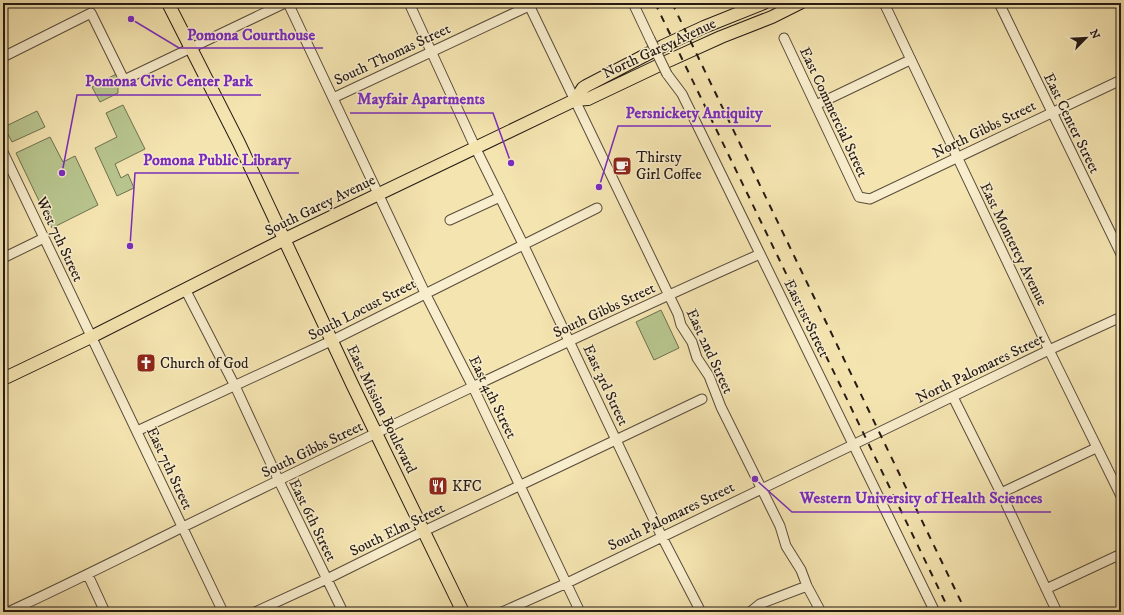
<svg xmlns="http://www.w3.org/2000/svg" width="1124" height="615" font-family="'IM FELL DW Pica',serif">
<rect width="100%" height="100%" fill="#f4e4b0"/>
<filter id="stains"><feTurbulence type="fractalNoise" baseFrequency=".005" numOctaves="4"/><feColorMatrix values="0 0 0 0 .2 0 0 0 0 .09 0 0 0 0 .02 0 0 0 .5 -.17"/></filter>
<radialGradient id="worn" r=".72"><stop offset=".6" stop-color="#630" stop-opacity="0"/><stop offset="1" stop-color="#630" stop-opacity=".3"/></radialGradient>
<!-- green -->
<path fill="#b8c58e" stroke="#6e7051" d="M118,73V93L100,102L92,87Z
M123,105L145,149L115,164L121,178L128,174L134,188L117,196L95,148L117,137L106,113Z
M37,111L45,127L12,142L4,127Z
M50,137L63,162L75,156L98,205L52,228L16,153Z
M661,310L679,348L654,360L636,322Z"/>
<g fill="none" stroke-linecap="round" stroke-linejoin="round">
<defs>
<path id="minor" d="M288,3L425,293L473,387L580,612
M409,3L476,149L524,246L662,537L701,612
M528,3L678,314L681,325L692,342L697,358L709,376L721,407L780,526L786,546L801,570L807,586L821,612
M633,3L650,39
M884,3L1049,350L1121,496
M999,3L1121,254
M784,38L859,197L870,199L1121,80
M3,57L91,13L124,80L285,3
M667,74L682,94L935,612
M333,98L529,6
M816,105L910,60
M3,152L223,612
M450,220L500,197
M3,258L44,238
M185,289L235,386L279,481L343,612
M953,397L1001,493L1057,612
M137,431L331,341L597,208
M1001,493L1096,448
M88,575L105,612
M1046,589L1121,554
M8,612C67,585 124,556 181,528C373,434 565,341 760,254
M255,612L327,579L424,531L702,399
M502,612L567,583L1049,350L1121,317
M750,612L760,604L807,586"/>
<path id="major" d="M168,3L239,143L353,386L463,612
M1120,3L1121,4
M575,100L588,99L668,61L721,37L772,17L800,3
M3,379L91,337L285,239L575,100L583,88L586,86L663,46L704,27L764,3"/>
</defs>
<!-- minor casing -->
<use href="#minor" stroke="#594c3b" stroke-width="11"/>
<!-- major casing -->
<use href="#major" stroke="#251a14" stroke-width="14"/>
<!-- minor -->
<use href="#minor" stroke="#f8edcc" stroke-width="9"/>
<!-- major -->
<use href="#major" stroke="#f4e4b0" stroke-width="12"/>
<!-- rail -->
<path stroke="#251a14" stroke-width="2" stroke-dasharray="7 7" stroke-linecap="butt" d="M655,3L950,612
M672,3L966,612"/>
<defs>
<path id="minor-bridge" d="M650,39L667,74"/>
</defs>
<!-- minor-bridge casing -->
<use href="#minor-bridge" stroke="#594c3b" stroke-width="11" stroke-linecap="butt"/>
<!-- minor-bridge -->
<use href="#minor-bridge" stroke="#f8edcc" stroke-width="9"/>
</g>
<!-- icons -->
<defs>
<symbol id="cafe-square" viewBox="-11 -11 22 22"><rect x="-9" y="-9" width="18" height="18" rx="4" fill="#8f2418" stroke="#f8edcc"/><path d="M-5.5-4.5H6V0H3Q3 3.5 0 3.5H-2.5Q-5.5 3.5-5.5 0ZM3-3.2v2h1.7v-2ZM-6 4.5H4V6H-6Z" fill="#fff"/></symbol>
<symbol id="church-square" viewBox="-11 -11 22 22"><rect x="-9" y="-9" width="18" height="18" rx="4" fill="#8f2418" stroke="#f8edcc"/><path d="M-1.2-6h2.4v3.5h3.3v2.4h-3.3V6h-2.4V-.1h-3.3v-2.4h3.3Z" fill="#fff"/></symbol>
<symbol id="restaurant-square" viewBox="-11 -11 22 22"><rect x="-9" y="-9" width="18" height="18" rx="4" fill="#8f2418" stroke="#f8edcc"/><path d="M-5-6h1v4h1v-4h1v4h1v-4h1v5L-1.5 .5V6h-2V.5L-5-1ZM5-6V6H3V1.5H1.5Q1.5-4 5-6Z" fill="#fff"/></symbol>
</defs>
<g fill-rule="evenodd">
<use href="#cafe-square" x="611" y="155" width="22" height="22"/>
<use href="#church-square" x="135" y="352" width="22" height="22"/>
<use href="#restaurant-square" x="427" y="475" width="22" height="22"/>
</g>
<g text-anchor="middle" stroke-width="3" stroke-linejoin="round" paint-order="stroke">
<!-- street labels -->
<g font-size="15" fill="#251a14" stroke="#f8edcc">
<text transform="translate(659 48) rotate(-25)" y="5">North Garey Avenue</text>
<text transform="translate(392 54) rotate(-25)" y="5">South Thomas Street</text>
<text transform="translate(834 112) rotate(65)" y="5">East Commercial Street</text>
<text transform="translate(1072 123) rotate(64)" y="5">East Center Street</text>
<text transform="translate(984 129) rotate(-26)" y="5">North Gibbs Street</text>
<text transform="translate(320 205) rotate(-26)" y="5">South Garey Avenue</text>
<text transform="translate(60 239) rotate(65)" y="5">West 7th Street</text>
<text transform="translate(1014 244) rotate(64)" y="5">East Monterey Avenue</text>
<text transform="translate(362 309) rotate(-27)" y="5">South Locust Street</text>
<text transform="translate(604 310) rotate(-25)" y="5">South Gibbs Street</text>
<text transform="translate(807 318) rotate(64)" y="5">East 1st Street</text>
<text transform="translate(710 351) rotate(65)" y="5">East 2nd Street</text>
<text transform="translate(980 368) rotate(-26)" y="5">North Palomares Street</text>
<text transform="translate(606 385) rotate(65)" y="5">East 3rd Street</text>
<text transform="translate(493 397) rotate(64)" y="5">East 4th Street</text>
<text transform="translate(382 409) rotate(64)" y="5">East Mission Boulevard</text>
<text transform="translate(312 449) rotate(-26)" y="5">South Gibbs Street</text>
<text transform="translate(170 468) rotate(65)" y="5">East 7th Street</text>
<text transform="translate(671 516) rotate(-26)" y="5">South Palomares Street</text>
<text transform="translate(313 520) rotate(64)" y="5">East 6th Street</text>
<text transform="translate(397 529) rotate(-26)" y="5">South Elm Street</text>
</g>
<!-- poi labels -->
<g font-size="15" fill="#251a14" stroke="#f8edcc" text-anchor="start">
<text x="636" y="162">Thirsty<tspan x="636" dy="17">Girl Coffee</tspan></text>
<text x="160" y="368">Church of God</text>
<text x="452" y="491">KFC</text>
</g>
</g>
<!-- callouts -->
<path fill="none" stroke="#7b2cbf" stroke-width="1.5" d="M131 19L179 48H323M62 173L77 95H261M511 163L493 113H350M599 187L618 126H771M130 246L135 173H299M755 479L792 512H1051"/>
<g fill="#7b2cbf" stroke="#f8edcc" stroke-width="1.5">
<circle cx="131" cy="19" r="4"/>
<circle cx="62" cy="173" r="4"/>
<circle cx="511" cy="163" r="4"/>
<circle cx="599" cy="187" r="4"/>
<circle cx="130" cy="246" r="4"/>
<circle cx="755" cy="479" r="4"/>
</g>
<g font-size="16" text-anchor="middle" font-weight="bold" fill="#7b2cbf" stroke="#f8edcc" stroke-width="3" stroke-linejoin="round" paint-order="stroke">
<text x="251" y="40">Pomona Courthouse</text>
<text x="169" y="86">Pomona Civic Center Park</text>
<text x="421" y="104">Mayfair Apartments</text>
<text x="694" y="118">Persnickety Antiquity</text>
<text x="217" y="165">Pomona Public Library</text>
<text x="921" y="503">Western University of Health Sciences</text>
</g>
<!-- margin -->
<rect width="1124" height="615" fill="none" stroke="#f4e4b0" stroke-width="16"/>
<rect x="4" y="4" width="1116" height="607" fill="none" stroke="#251a14" stroke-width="2"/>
<rect x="8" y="8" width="1108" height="599" fill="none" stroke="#251a14"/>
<!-- north arrow -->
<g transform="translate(1086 38) rotate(66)" stroke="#f8edcc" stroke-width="3" paint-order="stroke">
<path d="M0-3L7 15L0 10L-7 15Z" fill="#251a14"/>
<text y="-6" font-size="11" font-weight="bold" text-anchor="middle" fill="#251a14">N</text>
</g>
<rect width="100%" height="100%" filter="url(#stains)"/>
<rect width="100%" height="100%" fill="url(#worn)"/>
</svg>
